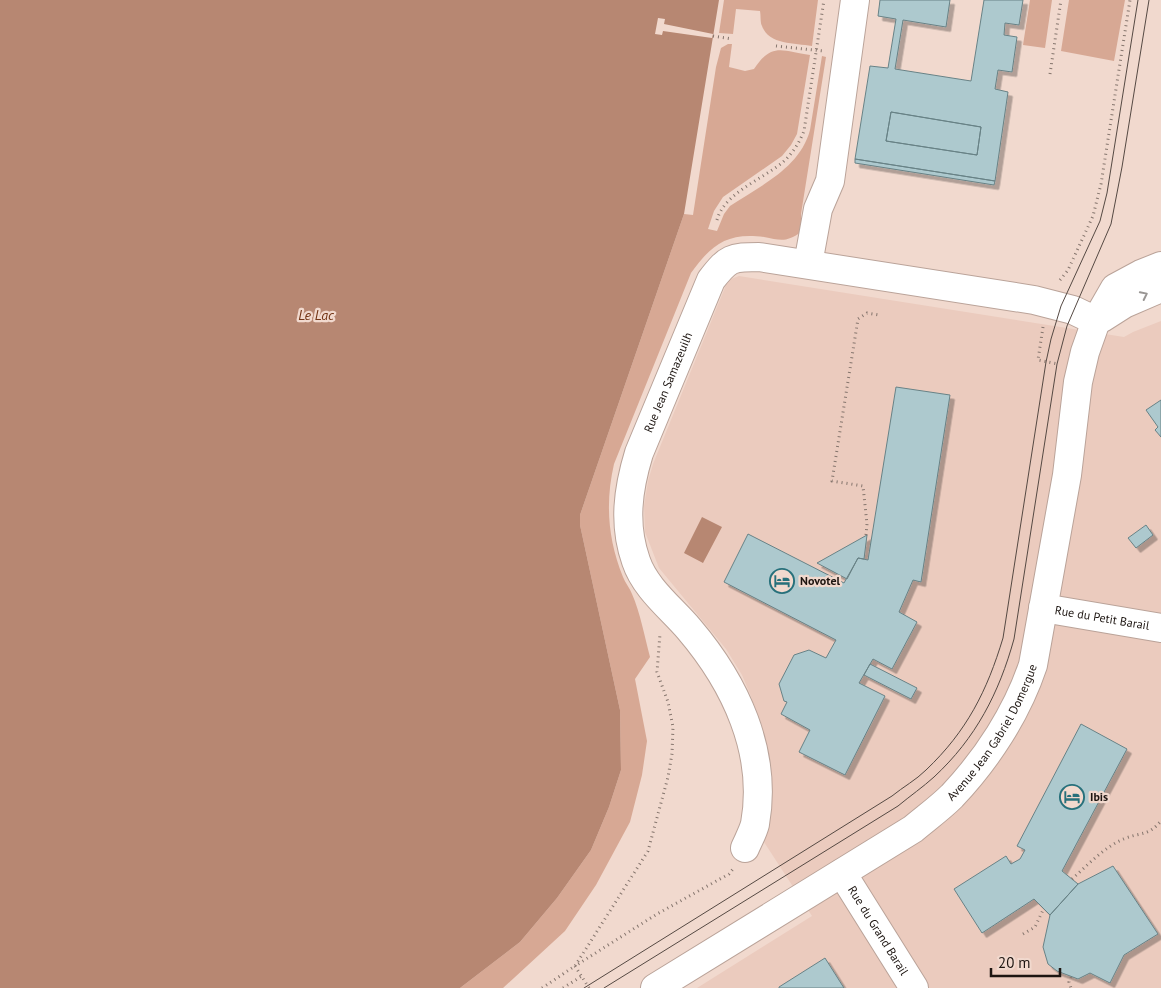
<svg xmlns="http://www.w3.org/2000/svg" width="1161" height="988" font-family="'PT Sans',sans-serif">
<defs>
<filter id="shadow"><feDropShadow dx="4.5" dy="4.5" stdDeviation="0" flood-color="#0004"/></filter>
</defs>
<rect width="100%" height="100%" fill="#f1d9ce"/>
<!-- built -->
<path fill="#ebcbbe" d="M739,276L1124,337L1133,332L1161,321V988H697L812,916L764,842L772,807L771,783L769,760L762,726L750,694L742,675L726,649L659,568L645,532L644,506L648,481L653,464L726,285L731,279Z"/>
<!-- green -->
<path fill="#d7a894" d="M724,0H818L812,46C795,43 769,45 762,26C760,22 761,16 760,11L736,9L733,34L719,33Z
M1030,0H1052L1045,48L1023,45Z
M1069,0H1125L1114,61L1061,51Z
M728,44H732L729,67L745,71L754,69C772,42 782,51 810,55L797,134L791,145L782,156L723,197L714,211L708,229L717,231L724,214L730,206C760,186 800,168 810,130L822,56L826,57L801,214V232C786,243 780,240 764,237C727,232 711,245 691,273L614,464C605,503 608,540 623,577C625,583 630,588 632,594C640,612 645,638 650,657L635,679L647,741L642,775L630,822L596,885L565,931L503,988H460L520,942L557,898L591,850L609,807L621,770L620,710L580,525V515L684,214L693,215L716,67L721,48Z"/>
<!-- water -->
<path fill="#b78772" d="M0,0H719L684,214L580,515V525L620,710L621,770L609,807L591,850L557,898L520,942L460,988H0Z
M702,517L722,527L703,563L684,553Z"/>
<!-- pier -->
<path fill="#f1d9ce" d="M658,18L665,19L664,24L713,34L712,38L663,31L662,35L655,34Z"/>
<!-- building -->
<path fill="#adc9ce" stroke="#688286" fill-rule="evenodd" filter="url(#shadow)" d="M880,0H950L946,27L903,20L895,69L971,81L984,0H1023L1019,25L1005,23L1004,35L1017,37L1012,72L998,70L995,89L1008,92L995,181L855,159L870,66L888,68L896,19L878,16ZM891,112L981,127L977,155L886,141Z
M891,112L981,127L977,155L886,141Z
M855,159L995,181L994,185L855,163Z
M896,387L950,395L921,582L913,580L899,612L917,622L892,669L873,659L859,683L885,696L845,775L799,752L810,730L781,714L787,702L784,701L779,684L794,655L809,650L826,658L836,640L724,582L748,534L844,583L858,558L868,560Z
M1161,400V437L1155,430L1158,427L1146,410Z
M1146,525L1153,535L1136,548L1128,538Z
M867,535L864,559L858,558L847,579L817,563Z
M870,664L917,688L911,699L864,675Z
M1081,724L1127,749L1062,871L1078,884L1050,915L1034,899L982,933L954,889L1006,856L1011,864L1020,859L1025,850L1017,846Z
M1113,866L1158,934L1124,955L1110,983L1090,973L1078,979L1057,971L1048,964L1043,947L1050,915L1078,884Z
M825,958L844,988H779V987Z"/>
<g fill="none" stroke-linecap="round" stroke-linejoin="round">
<defs>
<g id="minor">
<path d="M808,264L818,209L830,181L855,0"/>
<path d="M1102,318L1124,304L1161,288"/>
<path id="s1" d="M1043,608L1161,628"/>
<path id="s2" d="M745,848C748,841 753,832 755,824C768,752 735,683 689,629C671,608 645,588 636,561C623,524 628,489 639,453L711,280C728,258 731,257 759,257L1034,300L1073,310L1096,321"/>
<path id="s3" d="M842,873L914,988"/>
<path id="s4" d="M655,988L913,829C926,818 940,808 952,796C987,759 1017,713 1033,665L1067,475L1078,382L1085,352L1096,321L1115,288L1141,274L1161,266"/>
</g>
</defs>
<!-- minor casing -->
<use href="#minor" stroke="#baa399" stroke-width="30"/>
<!-- path -->
<path stroke="#85756d" stroke-width="3" stroke-dasharray="1 4" stroke-linecap="butt" d="M713,36L732,39
M776,46L823,51
M1050,74L1061,0
M717,220C724,193 763,179 783,162C793,153 799,143 804,131L824,0
M1060,280L1068,270L1093,216L1101,184L1130,0
M1043,327L1038,360L1058,364
M866,535L867,524L863,486L832,481L858,319L867,313L879,315
M1072,879C1088,865 1105,846 1126,838C1142,832 1148,836 1161,821
M1023,934L1035,927L1044,908
M1071,977L1069,982L1071,988
M542,988L575,966L648,851L668,777L672,754L673,727L668,702L657,672L660,634
M563,988L582,976
M589,988L575,966L657,914L729,874L733,869"/>
<!-- minor -->
<use href="#minor" stroke="#fff" stroke-width="28"/>
<!-- tram -->
<path stroke="#554943" stroke-width="1" d="M584,988L892,796C903,787 916,780 926,770C967,731 987,691 1003,638L1046,362L1051,339L1061,306L1100,221L1107,193L1138,0
M604,988L898,806C910,796 923,787 934,777C976,738 999,693 1014,639L1057,364L1067,326L1111,224L1122,167L1149,0"/>
</g>
<!-- one-way arrows -->
<defs><path id="oneway-chevron" d="M-2-3.5L2.5 0L-2 3.5" fill="none" stroke-width="1.6" stroke-linecap="round" stroke-linejoin="round" transform="scale(1.25)"/></defs>
<use stroke="#999694" href="#oneway-chevron" transform="translate(1144 295) rotate(-26)"/>
<!-- icons -->
<defs>
<symbol id="hotel-ring" viewBox="-11 -11 22 22"><circle r="9.5" fill="#f1d9ce" stroke="#27707b" stroke-width="1.5"/><path d="M-6-4.5h1.5V1H6V5H4.5V3h-9V5H-6ZM-4 0a1.8 1.8 0 1 1 3.6 0ZM.5 0V-2.5h3Q6-2.5 6 0Z" fill="#27707b"/></symbol>
</defs>
<g fill-rule="evenodd">
<use href="#hotel-ring" x="768" y="567" width="28" height="28"/>
<use href="#hotel-ring" x="1058" y="783" width="28" height="28"/>
</g>
<g text-anchor="middle" stroke-width="4.5" stroke-linejoin="round" paint-order="stroke">
<!-- street labels -->
<g font-size="12" fill="#1d1511" stroke="#f1d9ce">
<text dy="4" stroke="none"><textPath href="#s2" startOffset="512">Rue Jean Samazeuilh</textPath></text>
<text dy="4" stroke="none"><textPath href="#s1" startOffset="60">Rue du Petit Barail</textPath></text>
<text dy="4" stroke="none"><textPath href="#s4" startOffset="430">Avenue Jean Gabriel Domergue</textPath></text>
<text dy="4" stroke="none"><textPath href="#s3" startOffset="68">Rue du Grand Barail</textPath></text>
</g>
<!-- poi labels -->
<g font-size="12" font-weight="bold" fill="#1d1511" stroke="#f1d9ce" text-anchor="start">
<text x="800" y="585">Novotel</text>
<text x="1090" y="801">Ibis</text>
</g>
<!-- water labels -->
<g font-size="14" font-style="italic" fill="#733516" stroke="#f1d9ce">
<text x="316" y="320">Le Lac</text>
</g>
</g>
<!-- scale -->
<path d="M991 968v8h69v-8" fill="none" stroke="#1d1511" stroke-width="2.5"/>
<text x="998" y="968" font-size="15" fill="#1d1511" stroke="#f1d9ce" stroke-width="4" paint-order="stroke">20 m</text>
</svg>
